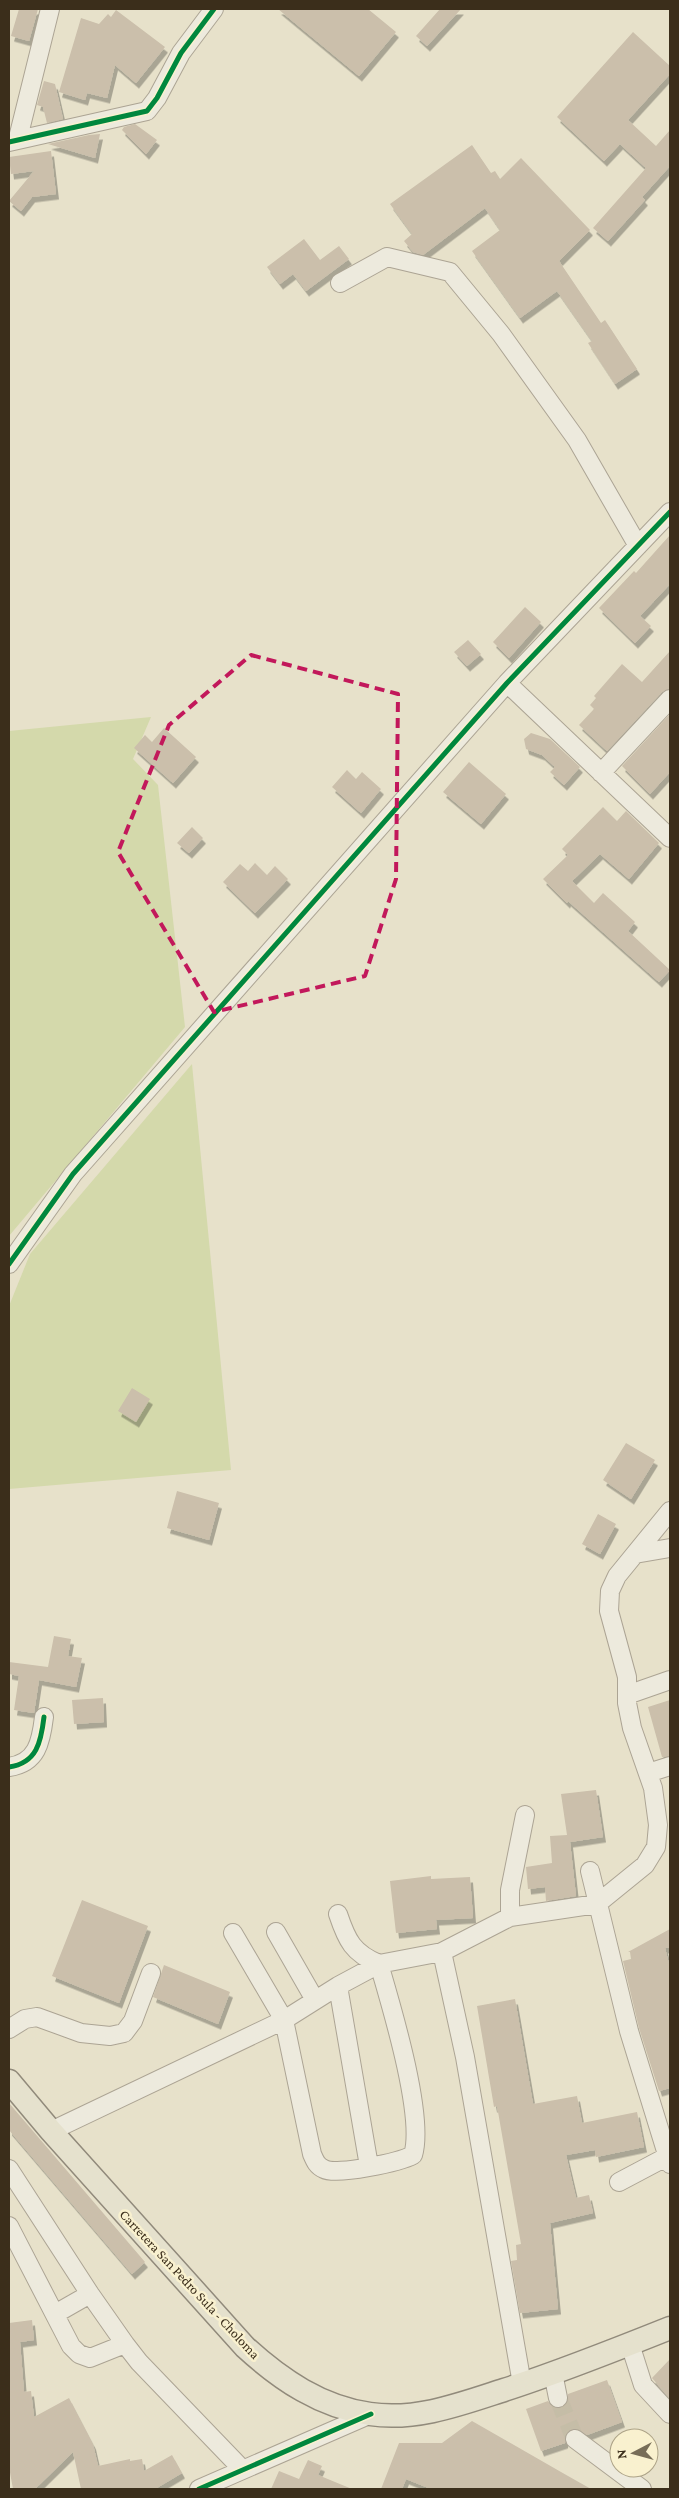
<svg xmlns="http://www.w3.org/2000/svg" width="679" height="2498" font-family="'Crimson Pro',serif">
<defs>
<filter id="shadow"><feDropShadow dx="3" dy="5.5" stdDeviation="0" flood-color="#0004"/></filter>
</defs>
<rect width="100%" height="100%" fill="#e7e1ca"/>
<!-- green -->
<path fill="#d4d9ab" d="M151,717L133,759L158,785L185,1027L9,1236V731Z
M192,1064L231,1470L9,1489V1306L30,1254Z"/>
<!-- building -->
<path fill="#cbbfab" filter="url(#shadow)" d="M19,9H38L29,41L11,36Z
M278,9H368L396,32L359,76Z
M440,9H461L427,46L416,36Z
M116,10L165,47L136,83L115,65L107,98L87,93L85,100L59,92L81,18L99,24L108,14L111,17Z
M633,32L670,66V74L628,120L656,146L670,130V166L642,197L645,200L608,241L593,228L646,168L620,144L604,161L557,117Z
M44,81L55,84L63,119L47,123L43,107L37,105Z
M135,124L157,140L146,154L122,130L124,127Z
M100,134L95,158L48,144L89,135Z
M472,145L491,173L495,171L500,179L521,158L590,230L559,261L601,323L605,320L637,369L615,384L588,343L592,341L557,291L520,318L472,251L500,230L485,208L423,255L413,252L404,241L412,234L390,204Z
M51,151L56,194L32,197L21,211L9,201L34,171L11,174L9,157Z
M304,239L320,260L339,246L349,259L306,291L293,274L280,284L267,267Z
M670,535V584L640,616L651,626L635,643L599,608L634,571L636,573Z
M525,607L541,622L509,658L493,642Z
M468,640L481,654L467,666L454,652Z
M670,651V689L662,692L607,751L579,725L594,709L590,705L596,698L594,696L622,664L642,682Z
M670,714V772L650,794L622,766Z
M164,728L196,757L173,783L134,748L145,735L152,742Z
M531,733L550,739L580,767L564,785L550,772L555,767L542,755L526,749L524,739Z
M469,762L506,794L481,824L443,792Z
M347,770L356,779L362,772L381,789L361,813L332,787Z
M603,807L617,821L626,811L659,843L629,879L600,854L572,881L594,903L603,893L635,922L628,931L670,970L659,982L568,901L567,903L543,879L568,855L562,849Z
M192,827L203,838L189,853L177,843Z
M255,863L267,875L275,866L288,879L255,913L223,882L240,864L248,871Z
M132,1388L150,1399L136,1422L118,1411Z
M626,1443L655,1460L631,1499L603,1480Z
M177,1491L219,1503L209,1540L167,1528Z
M598,1514L616,1524L600,1554L582,1544Z
M54,1636L71,1639L68,1656L82,1658L76,1687L39,1680L34,1713L14,1710L19,1676L9,1674V1662L48,1667Z
M103,1698L104,1722L74,1724L72,1700Z
M670,1700V1756L662,1757L648,1707Z
M596,1790L603,1837L570,1842L576,1896L546,1901L545,1887L528,1889L526,1867L552,1863L550,1836L567,1835L561,1794Z
M431,1876V1879L470,1877L473,1918L436,1920L437,1929L396,1933L390,1881Z
M82,1900L148,1926L119,2003L52,1976Z
M670,1929V1948H665L670,1968V2088L659,2091L639,2028L623,1961L631,1959L630,1952H628Z
M164,1965L230,1992L218,2024L153,1997Z
M515,1999L533,2104L577,2096L582,2123L637,2112L644,2147L596,2157L595,2150L566,2155L576,2198L589,2195L593,2213L550,2223L558,2309L520,2313L511,2261L517,2260L516,2245L521,2244L497,2106L494,2107L477,2006Z
M9,2103L145,2262L132,2274L9,2130Z
M32,2320L34,2340L20,2342L24,2392L31,2391L34,2417L69,2398L93,2444L98,2466L130,2459V2461L142,2459L144,2471L172,2455L182,2473L155,2489H81L73,2452L35,2489H13L9,2467V2323Z
M670,2359V2399L652,2378Z
M607,2380L622,2422L587,2435L577,2429H571L566,2433L565,2443L541,2451L526,2409L548,2401L554,2408H561L568,2402V2394Z
M472,2421L561,2472L591,2489H431L406,2479L402,2489H381L399,2443H442Z
M308,2460L322,2466L318,2475L352,2489H271L279,2471L299,2479Z"/>
<g fill="none" stroke-linecap="round" stroke-linejoin="round">
<!-- minor-tunnel -->
<path stroke="#c5bda7" stroke-width="18" stroke-dasharray="18 9" stroke-linecap="butt" d="M558,2398L575,2439"/>
<defs>
<path id="minor" d="M18,138L50,9
M9,142L147,111L157,98L181,53L214,9
M340,283L387,257L450,272L501,334L577,440L638,546
M507,683L670,838
M601,773L670,699
M9,1264L73,1174L507,683L670,512
M635,1554L670,1548
M627,1695L670,1680
M9,1767C37,1763 41,1742 44,1717
M648,1773L670,1766
M590,1871L629,2031L670,2164
M510,1917V1890L525,1815
M276,1932L315,2000
M233,1933L284,2020L312,2154C315,2161 317,2166 324,2169C336,2176 400,2162 413,2155C425,2117 391,2005 379,1964C353,1953 347,1941 338,1914
M442,1952L465,2057L522,2384
M338,1986L369,2166
M9,2029L25,2019L37,2017L81,2033L110,2036L124,2033L133,2021L151,1973
M51,2131L284,2020L338,1986L379,1964L442,1952L510,1917L597,1904L645,1865L656,1847L658,1825L653,1788L632,1728L627,1703V1677L609,1611L610,1591L617,1576L670,1511
M9,2169L90,2294L125,2344
M619,2182L670,2155
M9,2226L71,2346L79,2354L90,2358L125,2344L139,2362L242,2469
M55,2314L90,2294
M630,2344L643,2385L670,2414
M553,2373L558,2398
M575,2439L642,2489
M199,2489L371,2414"/>
<path id="major" d="M9,2081L51,2131L245,2347C281,2380 321,2407 370,2414C416,2421 461,2404 504,2390C560,2372 615,2350 670,2328"/>
</defs>
<!-- minor casing -->
<use href="#minor" stroke="#aca494" stroke-width="20"/>
<!-- major casing -->
<use href="#major" stroke="#918a7b" stroke-width="25"/>
<!-- minor -->
<use href="#minor" stroke="#edeadd" stroke-width="18"/>
<!-- major -->
<use href="#major" stroke="#e5e1cd" stroke-width="22"/>
<defs>
<path id="cycleway" d="M9,142L147,111L157,98L181,53L214,9
M9,1264L73,1174L507,683L670,512
M9,1767C37,1763 41,1742 44,1717
M199,2489L371,2414"/>
</defs>
<!-- cycleway casing -->
<use href="#cycleway" stroke="#f9f1cf" stroke-width="8"/>
<!-- cycleway -->
<use href="#cycleway" stroke="#00873e" stroke-width="5"/>
</g>
<!-- marked area -->
<path fill="none" stroke="#c2185b" stroke-width="4" stroke-dasharray="10 6" stroke-linejoin="round" d="M251,655L398,694L396,879L365,976L214,1012L118,852L169,725Z"/>
<g text-anchor="middle" stroke-width="5" stroke-linejoin="round" paint-order="stroke">
<!-- street labels -->
<g font-size="14" fill="#3b2e1b" stroke="#f9f1cf">
<text transform="translate(190 2284) rotate(47)" y="5">Carretera San Pedro Sula - Choloma</text>
</g>
</g>
<!-- border -->
<rect width="679" height="2498" fill="none" stroke="#3b2e1b" stroke-width="20"/>
<!-- north arrow -->
<g transform="translate(634 2453) rotate(264)"><circle r="24" fill="#f9f1cf" stroke="#ada387"/>
<path d="M0-4L9 19L0 12L-9 19Z" fill="#776d58"/>
<text y="-8" font-size="14" font-weight="bold" text-anchor="middle" fill="#3b2e1b">N</text>
</g>
</svg>
